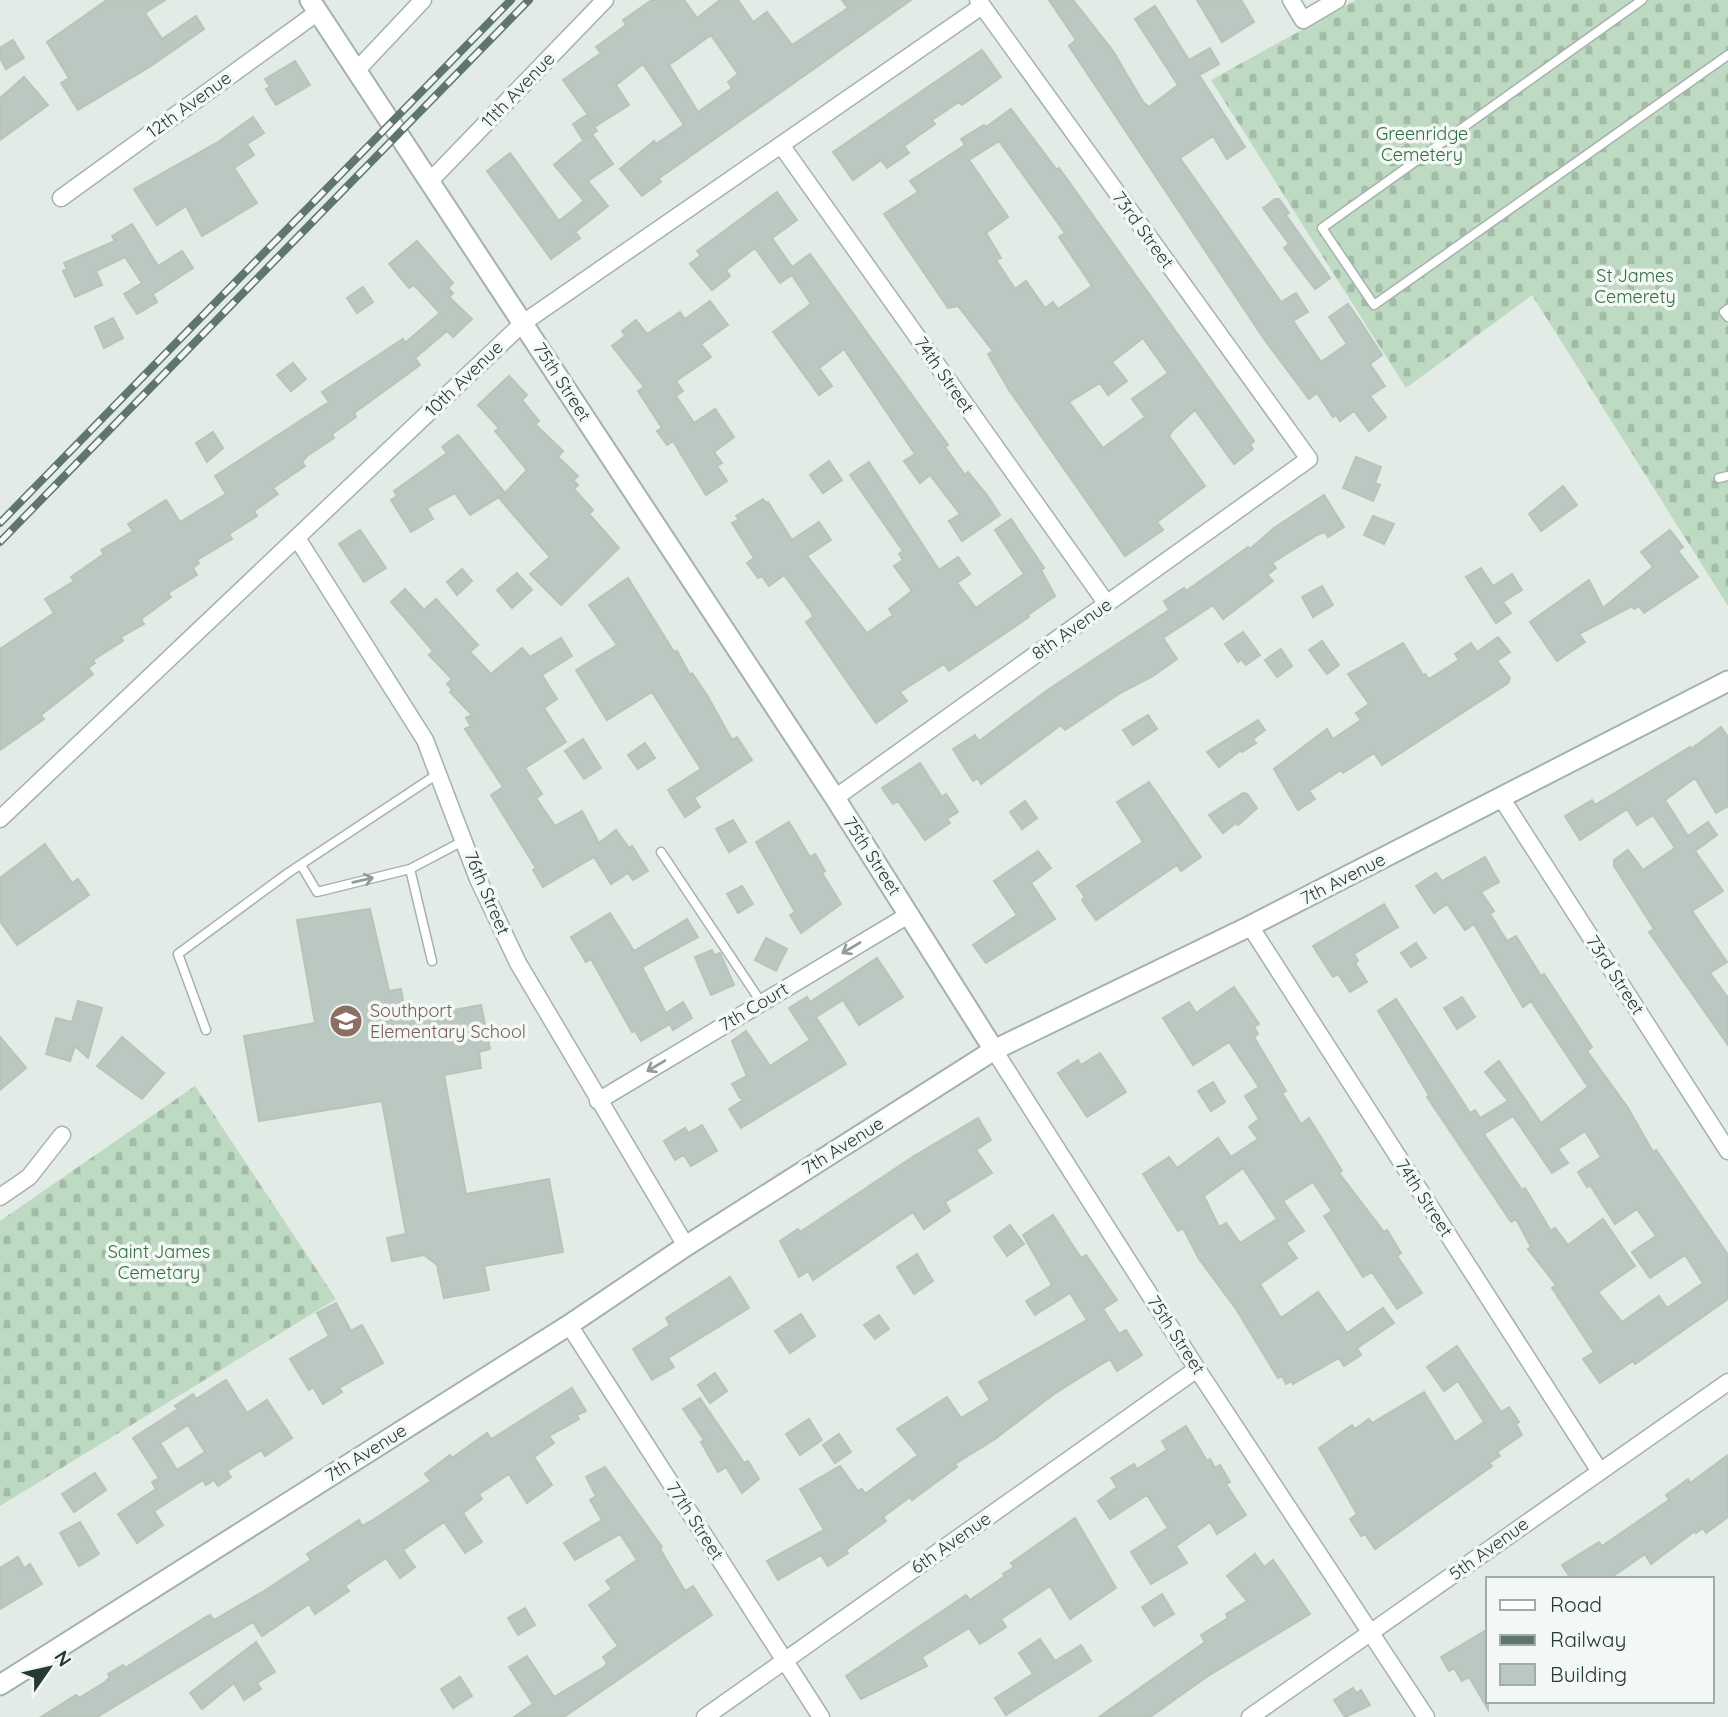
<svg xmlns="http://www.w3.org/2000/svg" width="1728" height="1717" font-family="Quicksand,sans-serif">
<defs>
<pattern id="cemetery-stones" width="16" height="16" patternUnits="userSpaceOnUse" patternTransform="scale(1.75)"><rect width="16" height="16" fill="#bedac2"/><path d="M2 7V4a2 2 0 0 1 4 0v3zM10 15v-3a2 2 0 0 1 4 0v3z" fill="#a3bca7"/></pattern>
</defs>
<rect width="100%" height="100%" fill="#e2ebe6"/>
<!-- cemetery -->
<path fill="url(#cemetery-stones)" d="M1356,0H1728V606L1532,295L1406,388L1211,80Z
M195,1086L336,1299L0,1506V1221Z"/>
<!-- building -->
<path fill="#bbc8c2" stroke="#b6c4bc" stroke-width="2" fill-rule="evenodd" d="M107,0H165L145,13L162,39L196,16L204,29L151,66L78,110L61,83L69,78L47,42Z
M652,0H684L697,18L720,0H738L753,22L767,12L792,45L848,8L842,0H911L658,179L661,182L642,196L620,169L654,141L656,144L684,125L643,64L616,85L629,105L596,126L563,80L601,53L596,47L626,25L623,20ZM711,35L738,74L728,82L732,88L698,112L669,65Z
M1049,0H1073L1113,51L1143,102L1149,107L1178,85L1135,19L1155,6L1189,60L1210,48L1219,64L1199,75L1245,147L1227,159L1213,136L1180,158L1281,302L1296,293L1308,312L1293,321L1321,362L1347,344L1329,317L1348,304L1360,321L1382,355L1370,364L1385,386L1370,396L1386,417L1369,431L1354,411L1340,421L1336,415L1333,417L1317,393L1309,399L1264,339L1069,46L1076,40Z
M1197,0H1241L1254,22L1222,42Z
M13,40L24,58L6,69L0,58V48Z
M982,50L1001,77L962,105L959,102L932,120L935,124L904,146L909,153L887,168L881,160L853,180L833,152Z
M295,61L310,85L276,105L266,89L270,87L265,79Z
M24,77L48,105L0,140V98Z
M1011,109L1057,170L1059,168L1254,441L1250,445L1253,449L1234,464L1195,410L1173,430L1169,436L1205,486L1157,522L1163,530L1125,556L1009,390L988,354L993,351L958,306L948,308L884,214L918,192L910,181L965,145L961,139L984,125L986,127ZM999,141L1065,233L1059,237L1092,286L1058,309L1053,302L1045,308L1026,281L1015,289L996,260L1001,258L986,233L1008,217L969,160ZM1143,338L1168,373L1132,399L1145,417L1103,448L1069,402L1100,383L1108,395L1127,381L1112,362Z
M587,115L597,131L592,134L613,164L588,181L608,206L575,232L580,238L551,259L487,171L510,153L559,221L584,201L554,165L590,135L583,140L573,124Z
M253,117L264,133L247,144L254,155L234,168L257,203L202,236L186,206L157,225L134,189L218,142Z
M777,192L797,220L772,238L792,267L810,254L948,445L945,447L965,475L968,472L987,495L1000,515L962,541L949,521L960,514L930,475L920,483L904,461L915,454L844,349L819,368L832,386L819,395L773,332L811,304L792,275L780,283L755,248L726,270L730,276L712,290L690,264L701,255L697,251Z
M1275,199H1279L1289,213L1286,215L1330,278L1315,289L1284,248L1289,244L1263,208Z
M132,224L158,266L182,251L193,268L153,294L157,302L137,314L124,294L142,283L125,257L96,271L102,285L75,297L63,271L67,269L64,263L115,241L112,236Z
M417,241L453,283L448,288L453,293L449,297L472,319L453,337L447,331L415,358L420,365L354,413L356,417L332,434L334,438L307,456L302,462L305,466L273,488L278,494L254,511L257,516L229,534L232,539L197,560L199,563L193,568L197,575L168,593L171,597L141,619L144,624L121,637L123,641L93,660L95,663L88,668L93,674L41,715L44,719L0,750V649L54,613L45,599L74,581L71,577L104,554L101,550L133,531L128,524L166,500L180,522L226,494L215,476L329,402L322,392L403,339L405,343L440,313L414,285L409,288L389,264Z
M363,287L373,302L357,313L347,298Z
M710,301L728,325L701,344L711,357L676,381L683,391L676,396L694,423L715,409L734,437L714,452L722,463L717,466L727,481L706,495L673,441L667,445L657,431L662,428L638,391L644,387L612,346L625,336L622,331L636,320L647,334L680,312L685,319Z
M113,318L123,338L104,348L95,327Z
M293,363L306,379L291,391L277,375Z
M509,376L527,395L522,400L539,421L535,424L563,451L558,457L578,476L573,480L578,485L574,489L593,510L589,514L619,548L561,605L530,574L550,557L499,498L504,494L470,515L455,493L427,508L433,519L411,532L391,500L397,496L394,491L447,453L442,447L458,435L505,493L527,470L495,431L499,428L478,405Z
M213,432L223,448L207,462L196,443Z
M1356,457L1381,467L1375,483L1380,485L1373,501L1343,488Z
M829,461L842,480L823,493L810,475Z
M869,462L939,570L958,557L970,574L957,583L976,608L1024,574L995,530L1011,519L1044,568L1041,570L1055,596L1028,615L1029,617L949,671L944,664L900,692L907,701L876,723L806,622L813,617L811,612L784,575L769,586L762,576L758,578L747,563L754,558L732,523L739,519L736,516L763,499L766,503L768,502L792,540L819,522L831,540L807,556L867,633L893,615L889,609L912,591L894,566L903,560L899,554L903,551L850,475Z
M1563,486L1577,505L1541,531L1529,514Z
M1324,495L1344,527L1328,537L1325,532L1317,535L1272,563L1276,568L1267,575L1273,581L1223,619L1213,605L1163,638L1177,659L1153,676L1122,692L1065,730L1061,725L981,784L978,778L973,781L953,749L975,735L979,741L1049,689L1169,610L1164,601L1184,588L1186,591L1248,547L1250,549L1274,528Z
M1373,516L1394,524L1384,544L1364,535Z
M360,530L386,568L364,582L339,544Z
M1670,530L1683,547L1678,551L1698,577L1644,613L1639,606L1634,609L1632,606L1579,634L1585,642L1557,661L1530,622L1589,580L1603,608L1653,567L1641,552Z
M1481,568L1493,586L1512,574L1522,590L1503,602L1511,613L1496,623L1466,577Z
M462,569L472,581L457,595L447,582Z
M517,573L532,590L512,608L497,590Z
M628,578L674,652L677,651L690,675L692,673L707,695L732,740L737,737L752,760L694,798L700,807L685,817L668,790L701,769L652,692L607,720L576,670L617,645L589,605Z
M1322,586L1333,605L1313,617L1302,597Z
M405,589L424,610L436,599L478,645L470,652L491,674L522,648L530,657L561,638L572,656L542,675L557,699L544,708L566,742L525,768L542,794L536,798L555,826L582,811L599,843L616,830L629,848L632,846L648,871L633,880L628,873L611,884L594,857L543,887L533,870L536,868L491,795L503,787L465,729L471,726L466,718L472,715L450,692L452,690L447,684L452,679L429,655L433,651L391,602Z
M1243,632L1260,655L1246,665L1241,659L1238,662L1225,644Z
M1498,637L1510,652L1497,661L1510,678L1508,683L1382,765L1374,753L1343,773L1341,770L1309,791L1315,799L1298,810L1274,769L1327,729L1333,739L1361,720L1356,713L1369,704L1348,674L1403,643L1423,675L1425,674L1429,679L1459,660L1455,654L1471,643L1477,652Z
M1322,641L1339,665L1327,674L1309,650Z
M1281,649L1292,666L1277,677L1265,660Z
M1148,715L1157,729L1133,745L1123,730Z
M1258,720L1265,730L1253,739L1256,743L1242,752L1241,750L1219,767L1207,752Z
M1721,727L1728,737V806L1716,813L1695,778L1665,800L1688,836L1708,822L1717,835L1695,851L1723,891L1692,911L1727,962L1710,973L1728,998V1045L1649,932L1654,929L1614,866V860L1628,850L1643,870L1675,848L1653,815L1637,825L1627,809L1580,840L1565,816L1592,800L1595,805L1690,747L1691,749Z
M583,739L601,768L584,779L565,751Z
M645,743L655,758L638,769L628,755Z
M920,763L942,797L946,794L958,812L947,819L950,823L925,840L898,801L893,804L882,788Z
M1149,782L1201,857L1181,871L1177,865L1096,920L1082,900L1085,897L1077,886L1143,842L1117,802Z
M1243,793L1247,794L1257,808L1238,825L1236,823L1223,833L1209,815Z
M1025,801L1037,818L1022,829L1010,812Z
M733,820L746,842L729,852L716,829Z
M789,822L810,857L815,854L825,871L822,873L841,904L801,933L790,915L795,912L756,842Z
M45,844L72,883L78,879L89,895L17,945L0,921V878Z
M1038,851L1051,868L1031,883L1055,919L986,963L973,945L1017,915L994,881Z
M1485,857L1499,882L1481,892L1494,911L1490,914L1507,941L1516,936L1541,976L1544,974L1592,1047L1587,1051L1628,1108L1653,1152L1656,1150L1728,1255V1299L1635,1364L1633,1361L1600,1383L1583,1359L1594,1352L1552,1288L1556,1285L1528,1249L1531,1247L1516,1219L1511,1222L1427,1097L1429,1095L1378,1011L1396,999L1470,1113L1475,1110L1480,1118L1508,1101L1485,1072L1499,1061L1541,1123L1588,1087L1531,1001L1523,1007L1474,924L1465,930L1447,904L1434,913L1416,886L1436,873L1442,881ZM1513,1116L1552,1173L1568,1163L1558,1149L1585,1131L1601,1157L1578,1172L1587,1187L1590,1185L1615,1224L1637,1209L1656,1236L1632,1252L1650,1278L1685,1255L1703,1283L1667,1308L1659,1296L1622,1322L1598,1292L1635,1266L1603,1219L1568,1245L1555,1228L1551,1231L1525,1188L1522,1190L1484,1134Z
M742,886L753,904L738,913L727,894Z
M1384,904L1398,927L1354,954L1358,961L1355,963L1367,982L1350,992L1338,974L1333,977L1313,946Z
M370,909L389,991L401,989L406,1019L481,1005L490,1049L479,1052L481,1068L444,1075L466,1194L549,1179L563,1252L484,1266L489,1290L444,1298L437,1265L424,1255L392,1261L387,1238L406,1234L382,1101L259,1121L244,1036L315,1023L297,920Z
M610,913L634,951L687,919L698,937L642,967L666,1013L683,1002L692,1018L673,1030L670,1024L641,1041L635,1031L632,1032L591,959L586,962L571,937Z
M766,938L787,949L776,971L755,960Z
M1416,943L1426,958L1411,967L1401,953Z
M712,950L714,955L720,953L734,985L711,995L695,957Z
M877,958L903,997L859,1025L843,1000L816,1017L846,1064L741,1128L729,1109L746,1098H740L732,1084L747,1076L732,1041L746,1031L770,1066L810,1040L789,1008L807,997L810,1002Z
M1234,987L1259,1024L1254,1027L1258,1034L1254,1037L1286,1091L1282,1093L1301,1124L1309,1118L1342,1171L1339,1173L1384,1232L1387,1230L1401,1253L1397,1256L1422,1293L1397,1309L1372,1272L1363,1277L1324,1216L1332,1211L1313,1182L1283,1201L1304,1231L1286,1243L1297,1258L1260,1284L1281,1318L1318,1292L1347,1333L1383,1308L1394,1323L1357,1348L1361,1355L1344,1366L1339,1358L1293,1384L1291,1381L1286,1384L1282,1376L1278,1378L1236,1309L1199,1259L1183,1228L1178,1231L1143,1174L1169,1157L1177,1168L1218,1138L1231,1157L1258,1139L1249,1127L1259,1119L1245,1096L1259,1087L1229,1042L1193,1065L1163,1018L1189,1002L1196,1013ZM1243,1168L1277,1219L1240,1243L1226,1223L1219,1227L1204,1196Z
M1462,997L1475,1017L1457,1029L1444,1008Z
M78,1001L102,1008L88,1058L75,1046L70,1061L46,1054L56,1018L72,1022Z
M0,1037L26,1068L0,1090Z
M122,1037L164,1073L142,1099L97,1066Z
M1100,1053L1126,1092L1087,1117L1058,1073L1078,1060L1081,1065Z
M1213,1082L1225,1102L1211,1111L1198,1091Z
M978,1118L991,1140L976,1150L992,1173L945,1202L950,1211L924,1229L913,1212L813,1280L808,1271L799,1277L780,1241L798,1229L800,1232L914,1156Z
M702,1125L717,1151L691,1166L684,1155L675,1160L664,1141L685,1128L688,1133Z
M1053,1215L1081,1258L1086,1255L1117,1300L1103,1309L1119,1334L1126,1330L1142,1355L1117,1371L1110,1359L1054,1394L995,1439L955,1464L957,1467L912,1500L910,1497L883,1517L886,1521L846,1550L848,1553L828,1566L821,1555L778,1580L767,1561L824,1530L800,1489L840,1466L858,1491L862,1489L865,1494L918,1455L897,1429L947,1397L961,1418L990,1400L979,1382L1087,1320L1070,1293L1035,1315L1026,1301L1052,1285L1023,1235Z
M1010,1225L1024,1244L1007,1256L994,1237Z
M917,1254L933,1281L914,1294L897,1267Z
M730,1277L749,1308L668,1358L674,1367L652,1380L633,1349L670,1325L666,1318Z
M336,1303L351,1331L362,1325L383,1363L339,1388L342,1392L323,1404L313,1387L309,1390L290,1359L329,1336L317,1313Z
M801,1314L815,1336L790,1353L775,1331Z
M879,1315L889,1329L875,1339L864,1325Z
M1457,1346L1501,1412L1509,1407L1519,1422L1516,1424L1522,1435L1497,1452L1500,1456L1489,1463L1492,1466L1375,1549L1365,1534L1361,1536L1350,1519L1357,1514L1319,1448L1352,1425L1355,1429L1369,1419L1372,1423L1424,1392L1455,1442L1484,1422L1458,1381L1444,1391L1427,1367Z
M715,1373L727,1391L710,1403L698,1385Z
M226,1380L247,1413L267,1400L292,1438L265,1456L261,1450L227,1471L231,1477L218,1486L214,1480L206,1485L203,1480L154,1511L163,1525L137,1543L118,1514L156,1489L152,1482L159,1478L133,1438L178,1409L175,1406L193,1394L196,1399ZM188,1425L205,1452L177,1470L160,1443Z
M572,1388L586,1411L577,1415L579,1419L549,1436L554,1443L534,1457L552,1485L527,1503L509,1474L479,1494L482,1499L463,1513L482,1542L465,1553L444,1522L403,1550L415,1567L400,1578L386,1558L356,1578L345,1586L349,1591L315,1614L309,1604L262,1636L253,1622L97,1717H41L76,1695L79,1698L105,1682L110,1677L108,1674L123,1665L125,1668L204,1618L210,1615L214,1620L264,1591L311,1560L307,1554L359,1520L362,1526L373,1520L431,1481L425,1474L450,1455L452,1458L487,1433L491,1439L495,1437Z
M700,1398L744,1463L748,1461L759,1479L742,1493L726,1467L718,1472L701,1442L704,1440L683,1409Z
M809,1419L822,1440L800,1455L786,1434Z
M1186,1426L1207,1461L1210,1459L1215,1468L1220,1465L1230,1482L1226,1484L1246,1515L1217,1534L1210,1522L1176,1546L1187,1563L1151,1584L1131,1552L1168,1528L1147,1495L1110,1519L1098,1501L1117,1487L1111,1478L1134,1464L1137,1469L1167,1450L1162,1441Z
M839,1434L851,1452L835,1463L823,1445Z
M1728,1455V1517L1706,1533L1703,1528L1696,1533L1695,1531L1651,1564L1645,1554L1609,1579H1571L1562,1565L1599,1542L1602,1546L1669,1500L1666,1495L1688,1479L1690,1483Z
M605,1467L662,1547L660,1549L685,1591L693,1586L712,1615L564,1717H514L533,1704L509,1667L527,1656L554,1697L604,1667L607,1663L603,1657L618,1646L589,1605L612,1589L606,1581L637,1560L620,1534L575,1560L564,1543L602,1520L590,1500L596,1496L586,1477Z
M95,1473L106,1490L74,1512L62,1494Z
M1075,1518L1116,1588L1070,1619L1050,1586L1001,1619L1006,1627L980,1644L969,1628L922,1657L927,1666L861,1699L846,1676L966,1595L970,1600L1005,1576L1003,1574L1014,1567L1011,1563Z
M80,1522L99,1554L79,1566L60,1533Z
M1255,1554L1264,1567L1273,1560L1310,1614L1208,1676L1150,1717H1099L1205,1642L1201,1635L1228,1618L1226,1614L1247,1601L1227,1576Z
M18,1557L24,1568L30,1564L42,1584L0,1609V1568Z
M1162,1594L1174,1614L1154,1626L1142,1607Z
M525,1608L535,1625L518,1635L508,1618Z
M1488,1629V1709L1469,1677L1462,1681L1454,1668L1449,1671L1441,1657Z
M1040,1639L1055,1661L1081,1645L1091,1661L1006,1715L995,1698L1033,1674L1019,1653Z
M256,1642L275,1672L257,1683L261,1689L244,1700L234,1683L202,1709L190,1693Z
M460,1677L472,1696L453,1708L441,1689Z
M1353,1688L1356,1693L1361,1690L1370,1705L1345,1717L1334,1700Z"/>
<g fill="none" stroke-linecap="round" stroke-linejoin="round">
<defs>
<path id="service" d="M1642,0L1322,228L1374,305L1728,55
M1728,309L1724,312L1728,317
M1719,478L1728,476
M661,852L761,1002
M301,865L317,892L410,869
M432,961L410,869L465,840
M206,1030L178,954L288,873L439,773"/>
<path id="minor" d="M1291,0L1303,20L1337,0
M356,71L423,0
M781,145L1107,604
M431,180L605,0
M61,198L318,12
M297,538L425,740L478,879L518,963L686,1246
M835,798L1309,459L978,0
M1502,799L1728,1151
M0,819L523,323L982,6
M1250,926L1599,1470
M994,1050L1197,1369L1426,1717
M598,1101L910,914
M0,1197L29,1177L62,1135
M569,1325L821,1717
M705,1717L1197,1369
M1250,1717L1728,1382"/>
<path id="tertiary" d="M310,0L835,798L994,1050
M0,1685L569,1325L686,1246L994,1050L1250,926L1728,681"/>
</defs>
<!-- service casing -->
<use href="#service" stroke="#a5b2ac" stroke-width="11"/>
<!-- minor casing -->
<use href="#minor" stroke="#a5b2ac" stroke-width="19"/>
<!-- tertiary casing -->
<use href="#tertiary" stroke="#a5b2ac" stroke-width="23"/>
<!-- service -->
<use href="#service" stroke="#fff" stroke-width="8"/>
<!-- minor -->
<use href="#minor" stroke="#fff" stroke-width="16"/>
<!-- tertiary -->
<use href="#tertiary" stroke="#fff" stroke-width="19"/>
<defs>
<path id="rail" d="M0,523L511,0
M0,542L529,0"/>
</defs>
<!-- rail casing -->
<use href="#rail" stroke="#5f766d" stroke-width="8"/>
<!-- rail -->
<use href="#rail" stroke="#f3f8f5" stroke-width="5" stroke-dasharray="16" stroke-linecap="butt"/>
</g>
<!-- one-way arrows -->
<defs><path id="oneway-shaft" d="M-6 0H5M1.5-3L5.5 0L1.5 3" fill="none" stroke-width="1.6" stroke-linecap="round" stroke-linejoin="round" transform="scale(1.75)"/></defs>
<g stroke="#929c98">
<use href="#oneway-shaft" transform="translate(363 880) rotate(-13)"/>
<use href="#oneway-shaft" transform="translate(851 948) rotate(149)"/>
<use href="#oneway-shaft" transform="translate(656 1066) rotate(149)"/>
</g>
<!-- icons -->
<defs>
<symbol id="school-disc" viewBox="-11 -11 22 22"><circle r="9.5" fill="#8d6e63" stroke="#f3f8f5"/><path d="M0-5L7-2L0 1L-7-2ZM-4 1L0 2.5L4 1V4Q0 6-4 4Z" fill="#fff"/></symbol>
</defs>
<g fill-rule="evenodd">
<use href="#school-disc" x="327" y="1002" width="38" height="38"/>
</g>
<g text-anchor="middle" stroke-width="7" stroke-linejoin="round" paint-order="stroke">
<!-- street labels -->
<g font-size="18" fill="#243a32" stroke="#f3f8f5">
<text transform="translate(518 90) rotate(-46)" y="6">11th Avenue</text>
<text transform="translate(189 105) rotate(-36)" y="6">12th Avenue</text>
<text transform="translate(1143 230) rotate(54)" y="6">73rd Street</text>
<text transform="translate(944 375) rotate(55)" y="6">74th Street</text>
<text transform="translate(464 379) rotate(-44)" y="6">10th Avenue</text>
<text transform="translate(562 382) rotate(57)" y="6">75th Street</text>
<text transform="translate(1072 629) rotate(-35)" y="6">8th Avenue</text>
<text transform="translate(872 856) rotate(57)" y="6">75th Street</text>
<text transform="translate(1343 879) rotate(-27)" y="6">7th Avenue</text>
<text transform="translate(487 893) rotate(67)" y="6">76th Street</text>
<text transform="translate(1615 975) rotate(57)" y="6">73rd Street</text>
<text transform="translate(754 1007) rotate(-31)" y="6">7th Court</text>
<text transform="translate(843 1146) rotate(-32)" y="6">7th Avenue</text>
<text transform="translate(1424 1198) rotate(57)" y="6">74th Street</text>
<text transform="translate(1176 1335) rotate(57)" y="6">75th Street</text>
<text transform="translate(366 1453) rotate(-32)" y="6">7th Avenue</text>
<text transform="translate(695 1521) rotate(57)" y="6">77th Street</text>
<text transform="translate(951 1543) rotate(-35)" y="6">6th Avenue</text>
<text transform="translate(1489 1549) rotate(-36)" y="6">5th Avenue</text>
</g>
<!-- park labels -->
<g font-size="18" fill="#336d42" stroke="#f3f8f5">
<text x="1422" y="140">Greenridge<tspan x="1422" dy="21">Cemetery</tspan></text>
<text x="1635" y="282">St James<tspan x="1635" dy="21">Cemerety</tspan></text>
<text x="159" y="1258">Saint James<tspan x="159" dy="21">Cemetary</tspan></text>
</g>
<!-- education labels -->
<g font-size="18" fill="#785e54" stroke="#f3f8f5" text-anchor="start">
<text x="370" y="1017">Southport<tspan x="370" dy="21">Elementary School</tspan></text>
</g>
</g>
<!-- legend -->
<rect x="1486" y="1577" width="228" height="126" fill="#f3f8f5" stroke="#a0aca7" stroke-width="2"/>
<rect x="1500" y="1600" width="35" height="10" fill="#ffffff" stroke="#a0aca7" stroke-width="2"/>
<text x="1550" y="1612" font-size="21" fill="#243a32">Road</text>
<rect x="1500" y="1635" width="35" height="10" fill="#5f766d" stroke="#a0aca7" stroke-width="2"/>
<text x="1550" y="1647" font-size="21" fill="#243a32">Railway</text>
<rect x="1500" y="1664" width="35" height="21" fill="#bbc8c2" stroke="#a0aca7" stroke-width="2"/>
<text x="1550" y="1682" font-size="21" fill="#243a32">Building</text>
<!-- north arrow -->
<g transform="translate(49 1668) rotate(56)" stroke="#f3f8f5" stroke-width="5" paint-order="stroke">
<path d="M0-5L12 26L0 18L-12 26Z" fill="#243a32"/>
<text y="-10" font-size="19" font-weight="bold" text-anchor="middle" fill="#243a32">N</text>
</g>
</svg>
